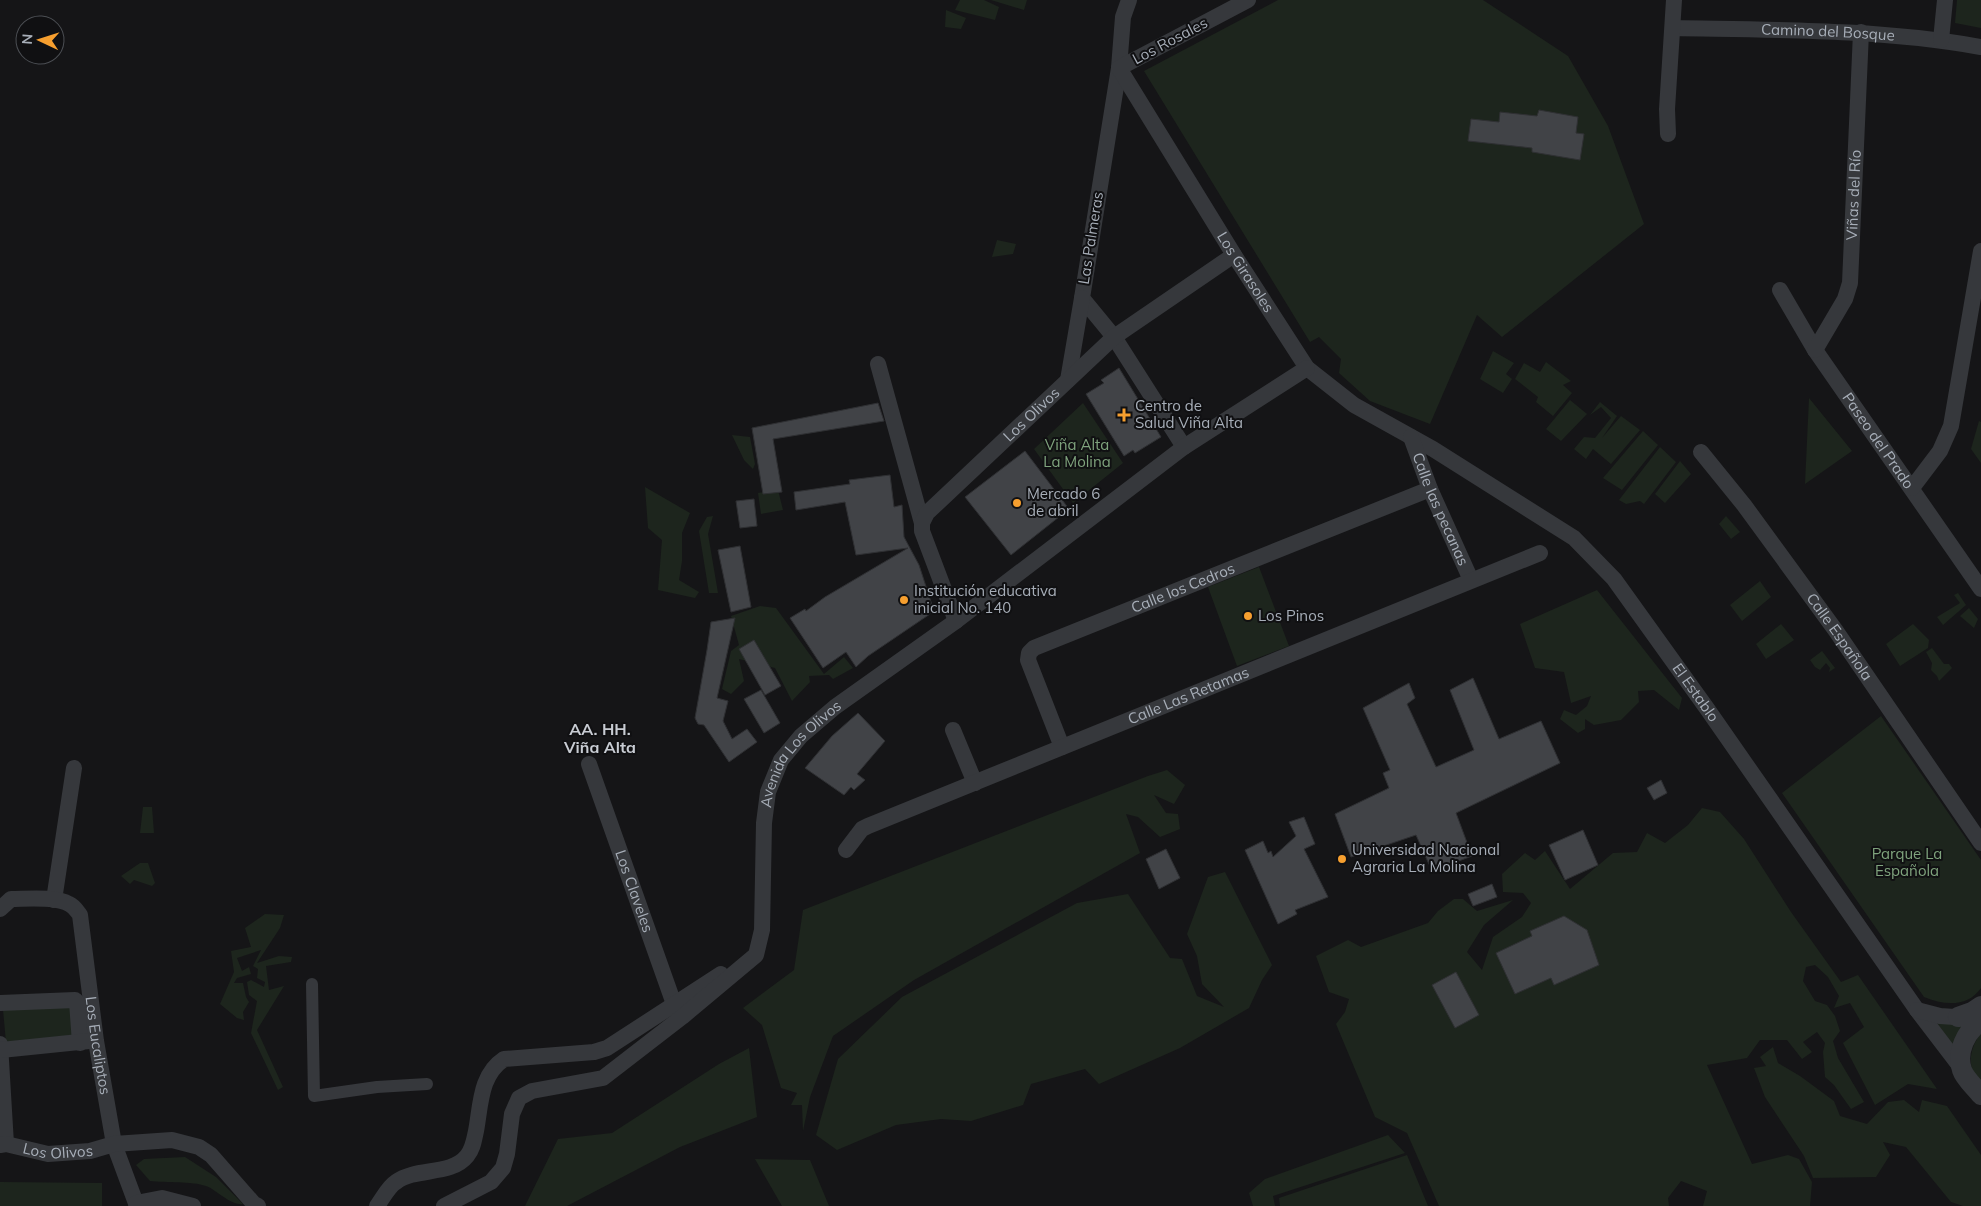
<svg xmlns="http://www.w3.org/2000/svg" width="1981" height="1206" font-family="Mulish,sans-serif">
<rect width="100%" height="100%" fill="#151517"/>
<!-- green -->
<path fill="#1d251d" d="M960,0H984L999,7L995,20L955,10Z
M991,0H1027L1024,10Z
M1278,0H1483L1568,56L1608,126L1644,224L1502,337L1477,315L1430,424L1370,401L1339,373L1341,359L1319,337L1310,342L1144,71Z
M1957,0H1981V28L1955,23Z
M946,10L966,18L961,29L945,27Z
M997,240L1016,244L1013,254L992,257Z
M1493,351L1514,363L1506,374L1512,379L1503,393L1480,379Z
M1546,362L1571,381L1563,385L1572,393L1553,416L1536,402L1538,397L1515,379L1524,363L1540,372Z
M1809,398L1852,451L1805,484Z
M1570,400L1587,414L1561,441L1546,429Z
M1600,402L1617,416L1602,438L1621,416L1640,430L1611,464L1593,449L1586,459L1574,449L1584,437L1595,438L1611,418L1601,407L1590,415Z
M1083,403L1123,463L1073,503L1034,449Z
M1979,421L1981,422V463L1971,449Z
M1643,431L1658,445L1622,490L1603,478Z
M732,435L750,437L755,464L753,469L744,460Z
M1660,447L1676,462L1644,504L1640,501L1626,504L1619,500Z
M1680,461L1691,474L1665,503L1655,494Z
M645,487L690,513L682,533V561L679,580L699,592L695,598L658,590L662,540L648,528Z
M778,490L783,510L761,514L758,493Z
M713,516L708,534L718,593H709L699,531L707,517Z
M1726,516L1740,532L1731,539L1719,524Z
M1259,567L1289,646L1237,666L1208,587Z
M1760,581L1771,597L1742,621L1730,605Z
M1597,590L1682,698L1679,710L1654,690L1638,691L1639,702L1621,720L1594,725L1585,719V729L1578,733L1560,719L1564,710L1576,715L1587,706L1591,696L1571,703L1564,672L1535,668L1520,624Z
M1958,593L1966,605L1943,625L1937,617L1960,603L1954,595Z
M760,606L776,608L824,674L844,657L853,668L833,679L829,675L809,676L810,682L792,701L775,668L739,659L744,681L731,694L722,689L731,651L739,645L731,616Z
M1969,608L1978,619L1974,628L1960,616Z
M1781,624L1794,640L1766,659L1756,644Z
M1913,624L1929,640L1928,648L1900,666L1886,644Z
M1932,648L1944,664H1949L1952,668L1939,681L1937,676L1931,670L1932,663L1926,652Z
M1822,651L1835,668L1829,672L1830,668L1826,663L1820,670L1815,667L1810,660Z
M1881,716L1981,860V988C1967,1008 1944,1005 1924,997L1782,793Z
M1167,770L1185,785L1174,804L1154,795L1166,813L1178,814L1180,829L1160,837L1138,817L1126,814L1140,853L914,980L833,1036L810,1097L803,1131L802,1105H791L797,1093L781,1088L762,1025L743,1008L794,970L803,910L1148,776Z
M143,807H152L154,833H140Z
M1702,808L1720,812L1744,839L1791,912L1841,982L1858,975L1937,1089L1908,1084L1875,1105L1843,1043L1864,1027L1850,1003L1834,1008L1839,996L1828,977L1815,965L1806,967L1803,981L1815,1001L1827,1005L1835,1016L1840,1031L1833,1041L1838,1058L1864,1102L1851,1109L1834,1085L1825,1077L1823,1052L1825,1043L1817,1032L1803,1042L1812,1052L1802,1059L1787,1040H1760L1747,1058L1707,1065L1752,1164L1788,1155L1799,1159L1812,1182L1810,1206H1703L1707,1191L1681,1181L1668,1198L1669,1206H1439L1407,1133L1375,1117L1336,1024L1345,1012L1349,999L1329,992L1316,956L1348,940L1361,947L1428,923L1438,911L1454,899H1463L1477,911L1513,900L1484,925L1467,952L1482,970L1493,937L1522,917L1531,903L1523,893L1503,892L1502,874L1525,853L1535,860L1545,851L1570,889L1613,853L1637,852L1647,833L1665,843L1688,825Z
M140,863H148L155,883L152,886L134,880L130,884L121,876Z
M1225,872L1272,965L1262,980L1249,1008L1180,1048L1099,1084L1085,1069L1031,1084L1023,1105L971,1121L941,1119L896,1125L837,1150L816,1135L838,1059L902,997L1077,903L1128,894L1170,958L1182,959L1197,996L1224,1007L1202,984L1197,956L1187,934L1208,877Z
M265,914L284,915L280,928L257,963L279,956L292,957L291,962L266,966L269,990L284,986L257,1030L283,1087L278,1090L251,1033L257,1001L249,995L247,982L251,980L264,987L265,982L257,978L258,969L253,966L261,950L237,958L242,971L249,967L251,974L237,978L234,983H243L246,997L249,1002L243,1012L244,1020L237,1018L220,1004L234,972L231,951L251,947L245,928Z
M73,1002L76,1035L6,1042L3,1010Z
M1936,1023H1968L1956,1050Z
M1981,1033V1082C1965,1069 1970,1047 1981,1033Z
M1773,1047L1778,1063L1800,1076L1834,1101L1840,1116L1867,1124L1888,1102L1904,1100L1919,1112L1922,1100L1947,1106L1981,1155V1206H1963L1951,1202L1906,1147L1883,1142L1890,1155L1876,1177L1813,1178L1804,1156L1765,1097L1754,1068L1766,1066L1760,1057Z
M749,1048L757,1117L680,1147L567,1206H525L558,1139L612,1133L719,1064Z
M1388,1135L1405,1153L1273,1196L1275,1206H1253L1249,1193L1265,1179Z
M1407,1155L1428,1206H1280L1279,1198Z
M185,1157L216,1177L243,1204C231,1206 217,1190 206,1186C192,1181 166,1183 150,1181L136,1165L144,1159Z
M755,1159L810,1160L829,1206H782Z
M0,1182L102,1183V1206H0Z"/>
<!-- building -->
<path fill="#414347" stroke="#2f3033" d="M1539,110L1578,117L1576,133L1584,134L1580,160L1532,152V148L1468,141L1471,119L1499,122L1500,112L1537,116Z
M1119,368L1161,437L1135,453L1133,450L1124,456L1086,394L1104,383L1101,380Z
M878,403L884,421L773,439L782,492L763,494L752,428Z
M1025,451L1069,509L1011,555L965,497Z
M890,475L894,507L902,505L904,537L919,565L933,608L930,614L868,656L856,667L846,652L823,668L790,618L805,609L806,611L825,597L908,548L856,555L845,502L796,510L794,492L850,484L849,480Z
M754,499L757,526L740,528L736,501Z
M740,546L751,607L731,612L718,550Z
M735,618L717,698L728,701L723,721L732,739L747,729L757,742L729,762L704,725L698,724L695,718L707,650L711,622Z
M754,640L781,686L765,695L739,649Z
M1473,678L1499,739L1541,721L1560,763L1456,813L1472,856L1432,871L1416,835L1351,857L1335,814L1389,788L1383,773L1390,770L1363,708L1409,683L1415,698L1407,704L1436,767L1474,750L1450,690Z
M761,690L780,723L764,733L744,699Z
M858,713L885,741L857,774L865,780L854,790L851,787L844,795L805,768L832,736Z
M1661,780L1667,793L1654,800L1647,788Z
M1304,817L1315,844L1304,849L1328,897L1295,910L1297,914L1278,924L1245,850L1263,841L1268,853L1271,851L1273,857L1296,836L1289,822Z
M1583,830L1598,865L1565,880L1549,845Z
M1166,849L1180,878L1159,889L1146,859Z
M1492,884L1497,897L1473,906L1468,894Z
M1564,916L1587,930L1599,965L1554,985L1551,978L1515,994L1496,953L1532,936L1530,931Z
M1456,972L1479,1015L1455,1028L1432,985Z"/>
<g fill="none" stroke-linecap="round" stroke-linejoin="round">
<!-- pedestrian -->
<path stroke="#36383c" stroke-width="12" d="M312,984L314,1096L377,1087L427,1084"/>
<!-- minor -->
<g stroke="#36383c" stroke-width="16">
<path d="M1129,0L1123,17L1119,68L1082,298L1114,337L1184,447"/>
<path id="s1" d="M1248,0L1119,68L1234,255L1307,368L1354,405L1433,449L1574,538L1614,579L1708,710L1917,1010L1962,1069"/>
<path id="s2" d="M1673,28C1776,30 1880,29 1981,47"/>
<path d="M1941,40L1945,0"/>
<path d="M1668,134L1667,109L1674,0"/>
<path id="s3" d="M1780,290L1815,350L1981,589"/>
<path id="s4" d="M1815,350L1845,299L1850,283L1861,32"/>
<path d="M878,364L922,523"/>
<path d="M1068,380L1082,298"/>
<path id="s5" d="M1411,437L1430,489L1471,580"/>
<path id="s6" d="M1701,452L1744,505L1836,631L1981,843"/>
<path d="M1912,488L1940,451L1951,426L1981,251"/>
<path id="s7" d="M956,621L922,531V523L927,513L1114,337L1234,255"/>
<path d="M953,730L975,783"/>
<path id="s8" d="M1062,747L1028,660L1029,653L1034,648L1430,489"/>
<path id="s9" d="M589,764L674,1004L679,1013"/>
<path id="s10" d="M846,850L862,829L868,826L1540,553"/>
<path d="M54,900L74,768"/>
<path id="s11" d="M0,909L11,899C26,899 56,896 69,904C74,906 77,911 80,915L96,1041L114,1144L137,1206"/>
<path d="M0,1003L75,1000L77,1002L80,1043"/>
<path d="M1917,1010L1940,1016L1969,1018"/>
<path d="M0,1044L6,1144"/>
<path d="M1,1050L89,1041"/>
<path id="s12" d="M0,1145L6,1144L48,1154L90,1151L114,1144L172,1140L199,1147L211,1155L254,1204L258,1206"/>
<path d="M136,1203L162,1198L193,1206"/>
<path d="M377,1206C383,1198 388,1187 396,1182C416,1167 451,1176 467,1156C473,1149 474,1140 476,1131C481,1104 480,1075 504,1059L594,1052L607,1048L721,974"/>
<path id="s13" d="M444,1206L491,1182L503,1168L507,1154L512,1114L519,1098L532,1091L603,1078L682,1017L756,955L762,930L764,823L768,792L781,760L801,736L835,707L956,621L1184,447L1307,368"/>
</g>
<!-- tertiary -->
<path stroke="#36383c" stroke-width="20" d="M1958,1017L1972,1012L1981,1006
M1981,1021C1966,1031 1956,1052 1962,1070C1965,1079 1975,1087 1981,1095"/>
</g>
<!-- markers -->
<g fill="#f69f2f" stroke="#101012" stroke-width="2">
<path d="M1121.5 407.5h5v5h5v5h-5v5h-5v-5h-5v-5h5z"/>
<circle cx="1017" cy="503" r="5"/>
<circle cx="904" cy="600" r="5"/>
<circle cx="1248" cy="616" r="5"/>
<circle cx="1342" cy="859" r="5"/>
</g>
<g text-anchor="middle" stroke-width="4" stroke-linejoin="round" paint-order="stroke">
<!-- street labels -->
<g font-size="15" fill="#a7aeb8" stroke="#101012">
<text dy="5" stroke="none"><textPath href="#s2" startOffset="155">Camino del Bosque</textPath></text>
<text transform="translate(1170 41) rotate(-28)" y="5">Los Rosales</text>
<text dy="5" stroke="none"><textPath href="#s4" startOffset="164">Viñas del Río</textPath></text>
<text transform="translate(1091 238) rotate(-81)" y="5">Las Palmeras</text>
<text dy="5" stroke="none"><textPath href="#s1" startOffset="386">Los Girasoles</textPath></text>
<text dy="5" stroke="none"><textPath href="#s7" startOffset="259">Los Olivos</textPath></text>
<text dy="5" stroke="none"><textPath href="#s3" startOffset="180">Paseo del Prado</textPath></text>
<text dy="5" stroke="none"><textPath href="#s5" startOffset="78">Calle las pecanas</textPath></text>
<text dy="5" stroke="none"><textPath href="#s8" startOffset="268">Calle los Cedros</textPath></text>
<text dy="5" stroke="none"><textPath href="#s6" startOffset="231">Calle Española</textPath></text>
<text dy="5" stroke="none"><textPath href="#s1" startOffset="1014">El Establo</textPath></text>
<text dy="5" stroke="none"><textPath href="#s10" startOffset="379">Calle Las Retamas</textPath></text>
<text dy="5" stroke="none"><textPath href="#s13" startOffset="641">Avenida Los Olivos</textPath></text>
<text dy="5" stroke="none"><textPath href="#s9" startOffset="135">Los Claveles</textPath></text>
<text dy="5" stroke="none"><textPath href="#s11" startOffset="221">Los Eucaliptos</textPath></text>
<text dy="5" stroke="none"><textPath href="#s12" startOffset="59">Los Olivos</textPath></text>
</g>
<!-- poi labels -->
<g font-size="15" fill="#a7aeb8" stroke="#101012" text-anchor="start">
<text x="1135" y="411">Centro de<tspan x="1135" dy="17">Salud Viña Alta</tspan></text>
<text x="1027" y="499">Mercado 6<tspan x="1027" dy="17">de abril</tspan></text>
<text x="914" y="596">Institución educativa<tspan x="914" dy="17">inicial No. 140</tspan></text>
<text x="1258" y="621">Los Pinos</text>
<text x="1352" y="855">Universidad Nacional<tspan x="1352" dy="17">Agraria La Molina</tspan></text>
</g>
<!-- park labels -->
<g font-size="15" fill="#7fa37d" stroke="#101012">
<text x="1077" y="450">Viña Alta<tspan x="1077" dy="17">La Molina</tspan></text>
<text x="1907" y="859">Parque La<tspan x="1907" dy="17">Española</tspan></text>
</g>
<!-- neighbourhood labels -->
<g font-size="16" font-weight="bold" fill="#c8ccd3" stroke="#101012">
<text x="600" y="735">AA. HH.<tspan x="600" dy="18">Viña Alta</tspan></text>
</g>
</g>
<!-- north arrow -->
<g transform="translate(40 40) rotate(274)"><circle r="24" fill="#101012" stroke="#4c4f54"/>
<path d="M0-4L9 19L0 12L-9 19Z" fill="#f69f2f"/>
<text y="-8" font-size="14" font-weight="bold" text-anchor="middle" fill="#a7aeb8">N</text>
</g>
</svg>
